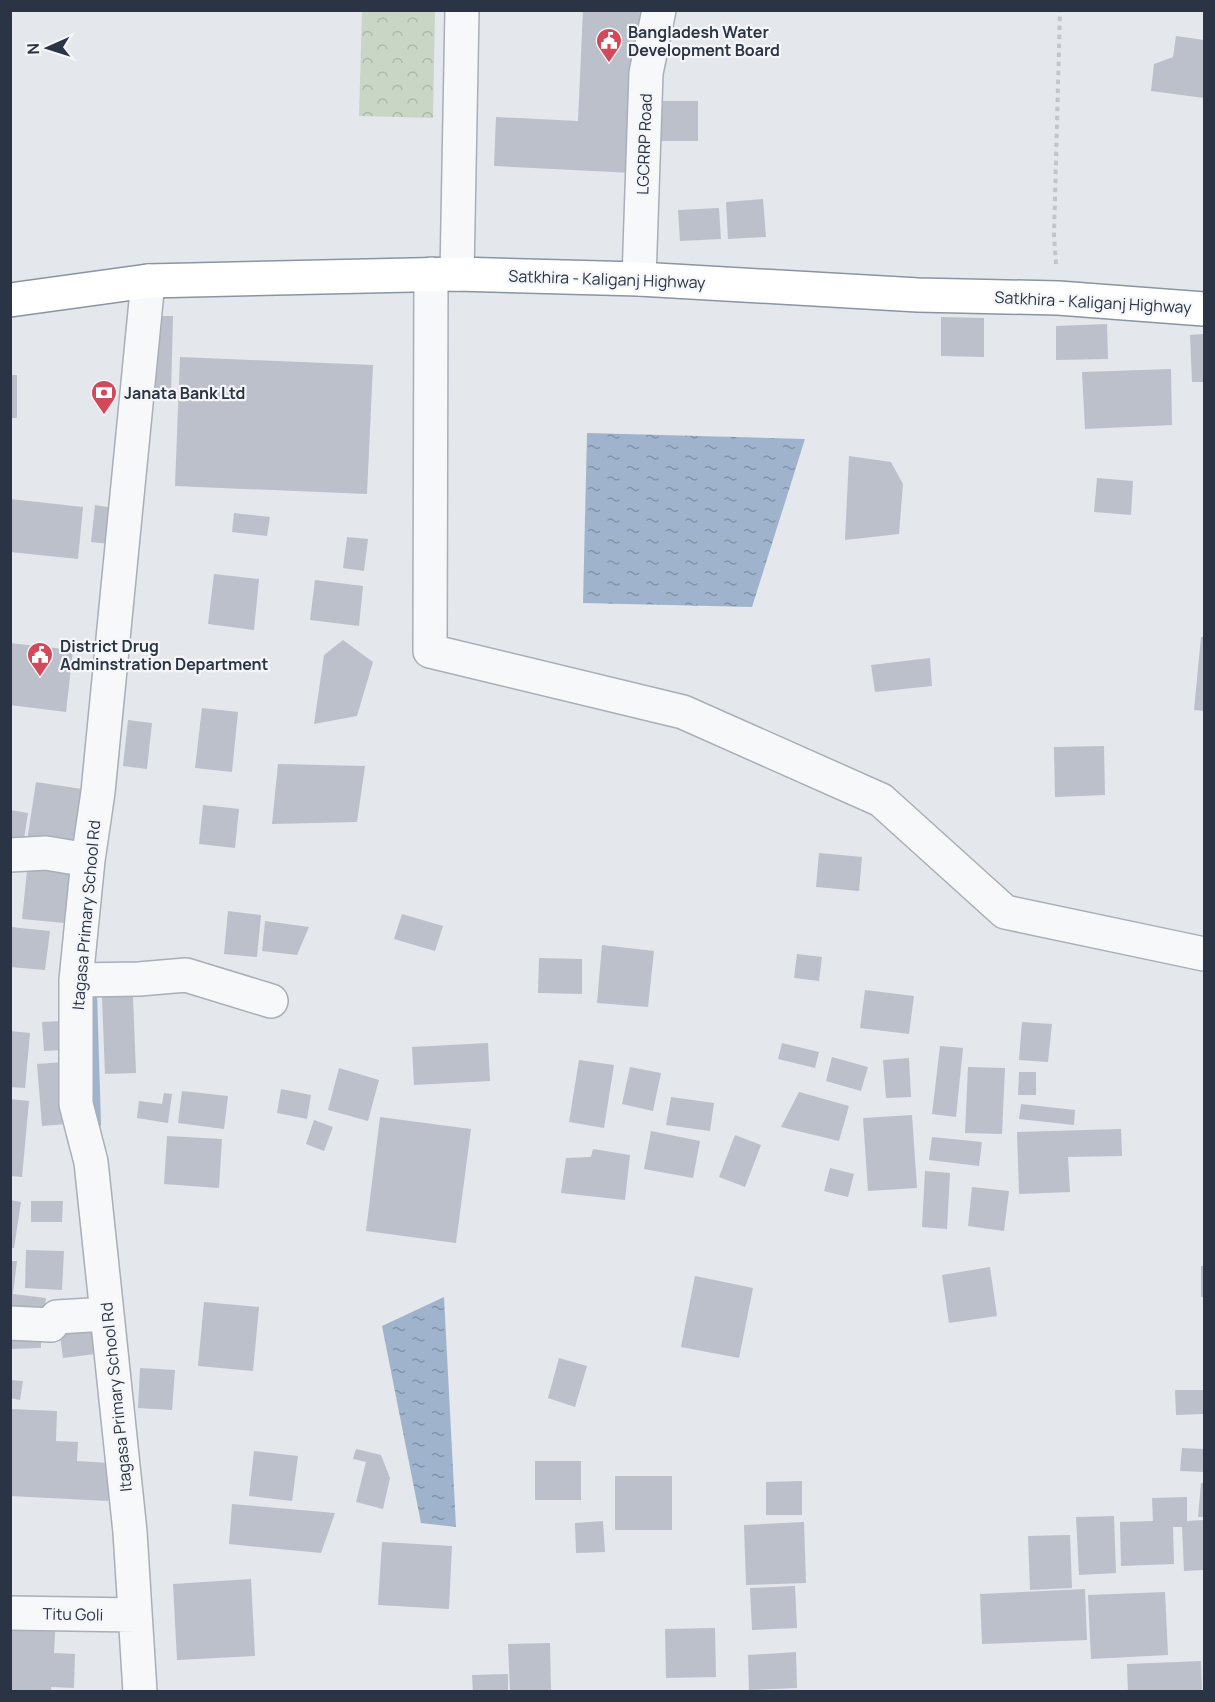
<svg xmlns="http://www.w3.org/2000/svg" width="1215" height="1702" font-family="Manrope,sans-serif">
<defs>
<pattern id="park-crowns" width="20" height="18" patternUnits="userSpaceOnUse" patternTransform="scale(1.5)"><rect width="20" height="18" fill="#c9d6c5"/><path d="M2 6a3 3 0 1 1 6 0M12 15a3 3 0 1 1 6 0" fill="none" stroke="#adb8ab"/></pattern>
<pattern id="water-ripples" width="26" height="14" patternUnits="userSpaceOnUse" patternTransform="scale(1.5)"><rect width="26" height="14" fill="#9fb4cc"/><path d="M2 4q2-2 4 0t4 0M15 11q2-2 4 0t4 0" fill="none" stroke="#8293a7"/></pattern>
</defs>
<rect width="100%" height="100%" fill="#e4e7ec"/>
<!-- park -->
<path fill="url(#park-crowns)" d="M362,11H435L433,118L359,116Z"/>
<!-- water -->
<path fill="url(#water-ripples)" d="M587,433L805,439L752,607L583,603Z
M444,1297L456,1527L421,1523L382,1326Z"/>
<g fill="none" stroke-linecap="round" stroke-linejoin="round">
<!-- stream -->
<path stroke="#9fb4cc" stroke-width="10" d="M92,993L96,1124"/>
</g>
<!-- building -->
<path fill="#bbc0ca" d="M583,10H640L633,173L494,166L496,117L578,121Z
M1176,36L1204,40V98L1151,91L1154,64L1173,57Z
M660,101H698V141H660Z
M763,199L766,237L728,239L726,202Z
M719,208L721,239L680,241L678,210Z
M154,316H173L171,395L152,394Z
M941,317L984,318V357L941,356Z
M1107,324L1108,359L1056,360V326Z
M1204,334V382H1192L1190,335Z
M180,357L373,365L367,494L175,486Z
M1171,369L1172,425L1085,429L1082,372Z
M10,375H17V418H10Z
M849,456L891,462L903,484L899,534L845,540Z
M1097,478L1133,481L1131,515L1094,512Z
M10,499L83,507L78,559L10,552Z
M95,505L113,508L109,544L91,542Z
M234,513L270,517L267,536L232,532Z
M347,537L368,539L364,571L343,568Z
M214,574L259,579L254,630L208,624Z
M315,580L363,586L359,626L310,620Z
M1201,637H1204V711L1194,710Z
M343,640L373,662L357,716L314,724L324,655Z
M10,643L73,650L66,712L10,705Z
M930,658L932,686L875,692L871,665Z
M202,708L238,712L232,772L195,768Z
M128,720L152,723L147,769L123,766Z
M1104,746L1105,795L1055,797L1054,747Z
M278,764L365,766L357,822L272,824Z
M36,782L82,789L73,848L27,841Z
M203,805L239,809L235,848L199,844Z
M10,810L28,813L24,839L10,837Z
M819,853L862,857L859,891L816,887Z
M28,861L70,866L64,923L22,919Z
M228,911L261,915L257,957L224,954Z
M402,914L443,926L435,951L394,939Z
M265,921L309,927L297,955L262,951Z
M11,927L50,931L45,970L10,967Z
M602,945L654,951L648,1007L597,1003Z
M797,954L822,957L819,981L794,978Z
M539,958L582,959V994L538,993Z
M865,990L914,996L909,1034L860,1028Z
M102,997H133L136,1073L105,1074Z
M61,1021L63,1050L44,1051L42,1022Z
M1022,1022L1052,1024L1048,1062L1019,1060Z
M10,1031L30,1033L25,1088L10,1087Z
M488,1043L490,1081L414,1085L412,1047Z
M782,1043L819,1052L815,1068L778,1059Z
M940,1046L963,1048L956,1117L932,1114Z
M832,1057L868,1067L861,1091L826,1081Z
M909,1058L911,1097L886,1098L883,1060Z
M579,1060L614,1065L604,1128L569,1122Z
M63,1062L68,1124L42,1126L37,1064Z
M630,1067L661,1073L653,1111L622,1104Z
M968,1067L1005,1068L1002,1134L965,1133Z
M339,1068L379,1080L368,1121L328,1110Z
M1019,1072H1036V1095H1018Z
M281,1089L311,1095L307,1119L277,1113Z
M182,1091L228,1096L224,1129L178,1123Z
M799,1092L849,1106L839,1141L781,1127Z
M164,1093L172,1094L168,1123L137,1118L139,1101L162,1104Z
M671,1097L714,1103L710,1131L666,1125Z
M10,1099L29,1101L22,1177L10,1176Z
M1021,1104L1075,1110L1074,1125L1019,1119Z
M912,1115L917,1188L868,1191L863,1118Z
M380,1117L471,1129L456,1243L366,1231Z
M314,1120L333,1127L324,1151L306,1144Z
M1121,1129L1122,1156L1068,1157L1070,1192L1019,1194L1017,1132Z
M651,1131L700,1141L693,1178L644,1169Z
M735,1135L761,1145L745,1187L719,1177Z
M167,1136L222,1139L219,1188L164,1184Z
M932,1137L982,1142L979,1166L929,1160Z
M593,1149L630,1155L625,1200L561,1193L566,1158L591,1157Z
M830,1168L854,1174L848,1197L824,1191Z
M925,1171L950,1173L947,1229L922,1227Z
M972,1187L1009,1191L1004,1231L968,1226Z
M10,1200L21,1202L14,1248H10Z
M31,1201H63L62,1222H31Z
M26,1250L64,1251L62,1290L25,1288Z
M10,1261H17L13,1294L46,1298L43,1318L10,1315Z
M1201,1266H1204V1297H1201Z
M990,1267L997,1316L949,1323L942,1275Z
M695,1276L753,1288L739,1358L681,1347Z
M204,1302L259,1307L253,1371L198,1366Z
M91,1323L95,1354L63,1358L59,1328Z
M41,1336V1348L10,1349V1337Z
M559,1358L587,1366L575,1407L548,1398Z
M140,1368L175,1370L172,1410L138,1408Z
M10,1380L23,1381L20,1400L10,1398Z
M1175,1390H1204V1414L1176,1415Z
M10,1409L57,1411L56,1441L78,1442L77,1461L110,1463L108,1501L10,1496Z
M1182,1448L1204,1449V1472L1180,1471Z
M356,1449L381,1455L390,1478L383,1509L356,1502L366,1462L353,1459Z
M254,1451L298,1456L292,1501L249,1496Z
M535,1461H581V1500H535Z
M615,1476H672V1530H615Z
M802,1481V1515H766V1482Z
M1201,1483H1204V1517H1198Z
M1187,1497V1521L1204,1520V1570L1184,1571L1182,1527H1173L1174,1564L1121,1566L1120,1522L1153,1521L1152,1498Z
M232,1504L335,1513L321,1553L229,1544Z
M1114,1516L1116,1573L1079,1575L1076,1517Z
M603,1521L605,1552L576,1553L575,1523Z
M804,1522L806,1583L746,1585L744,1525Z
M1070,1535L1072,1588L1030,1590L1028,1536Z
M382,1542L452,1546L449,1609L378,1605Z
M251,1579L255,1656L177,1660L173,1584Z
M795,1586L797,1628L752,1630L750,1588Z
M1085,1589L1087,1640L982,1644L980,1594Z
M1165,1592L1168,1655L1091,1659L1088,1595Z
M10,1614L56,1616L54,1653L75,1654L74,1688L51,1687V1692H10Z
M715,1628L716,1677L666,1678L665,1629Z
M550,1643L551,1692H510L508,1644Z
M796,1652L797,1688L749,1690L748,1655Z
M1201,1661L1202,1692H1128L1127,1664Z
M508,1674V1692H473L472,1675Z"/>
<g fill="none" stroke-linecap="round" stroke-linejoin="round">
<defs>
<path id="minor" d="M431,274L430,651L683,712L881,800L1005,912L1204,954
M457,274L462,10
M639,279L646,73L659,10
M10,855L46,853L88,860
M76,980L139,979L186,975L271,1001
M10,1323L51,1325L57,1317L107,1314
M10,1613L135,1615
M140,1692L130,1532L91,1162L76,1104V980L88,860L98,792L148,281"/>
<path id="highway" d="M10,300L148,281L457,274L639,279L918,295L1058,298L1204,309"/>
</defs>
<!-- minor casing -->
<use href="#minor" stroke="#a9aeb7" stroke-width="36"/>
<!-- highway casing -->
<use href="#highway" stroke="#8b94a3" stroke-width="36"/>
<!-- path -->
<path stroke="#c2c5cb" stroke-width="4" stroke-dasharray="4.5 4.5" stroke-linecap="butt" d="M1056,264L1054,236L1060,10"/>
<!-- minor -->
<use href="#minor" stroke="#f7f8fa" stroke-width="33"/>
<!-- highway -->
<use href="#highway" stroke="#fff" stroke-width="33"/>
</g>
<!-- icons -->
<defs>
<symbol id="civic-pin" viewBox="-11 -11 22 30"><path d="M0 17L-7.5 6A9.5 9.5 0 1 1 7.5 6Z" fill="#d1495b" stroke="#f4f6f9"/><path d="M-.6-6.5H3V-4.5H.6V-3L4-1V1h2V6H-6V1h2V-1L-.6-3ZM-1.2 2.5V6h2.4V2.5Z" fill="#fff"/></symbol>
<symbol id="bank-pin" viewBox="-11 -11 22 30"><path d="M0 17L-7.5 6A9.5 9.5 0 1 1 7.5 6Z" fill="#d1495b" stroke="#f4f6f9"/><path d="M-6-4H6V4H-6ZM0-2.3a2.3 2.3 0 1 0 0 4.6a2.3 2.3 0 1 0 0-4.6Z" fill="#fff"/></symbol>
</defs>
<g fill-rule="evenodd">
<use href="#civic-pin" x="594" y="26" width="30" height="40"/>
<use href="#bank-pin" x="89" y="378" width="30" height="40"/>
<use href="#civic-pin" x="25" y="640" width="30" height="40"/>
</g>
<g text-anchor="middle" stroke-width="4.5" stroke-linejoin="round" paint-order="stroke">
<!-- poi labels -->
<g font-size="16" font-weight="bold" fill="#2b3445" stroke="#f4f6f9" text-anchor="start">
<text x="628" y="38">Bangladesh Water<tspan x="628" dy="18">Development Board</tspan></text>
<text x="124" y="399">Janata Bank Ltd</text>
<text x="60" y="652">District Drug<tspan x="60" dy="18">Adminstration Department</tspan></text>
</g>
<!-- street labels -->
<g font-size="16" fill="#2b3445" stroke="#f4f6f9">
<text transform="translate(644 144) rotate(-88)" y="6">LGCRRP Road</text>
<text transform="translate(607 279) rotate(2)" y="6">Satkhira - Kaliganj Highway</text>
<text transform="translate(1093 302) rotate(3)" y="6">Satkhira - Kaliganj Highway</text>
<text transform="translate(86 915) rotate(-85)" y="6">Itagasa Primary School Rd</text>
<text transform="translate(116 1397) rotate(-96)" y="6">Itagasa Primary School Rd</text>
<text transform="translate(73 1614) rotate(1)" y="6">Titu Goli</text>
</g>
</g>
<!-- border -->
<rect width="1215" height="1702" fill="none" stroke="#2b3445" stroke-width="24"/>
<!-- north arrow -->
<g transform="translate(48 48) rotate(267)" stroke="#f4f6f9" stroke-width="4.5" paint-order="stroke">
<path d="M0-4.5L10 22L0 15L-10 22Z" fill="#2b3445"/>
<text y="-9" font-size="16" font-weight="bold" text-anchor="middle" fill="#2b3445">N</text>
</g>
</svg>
